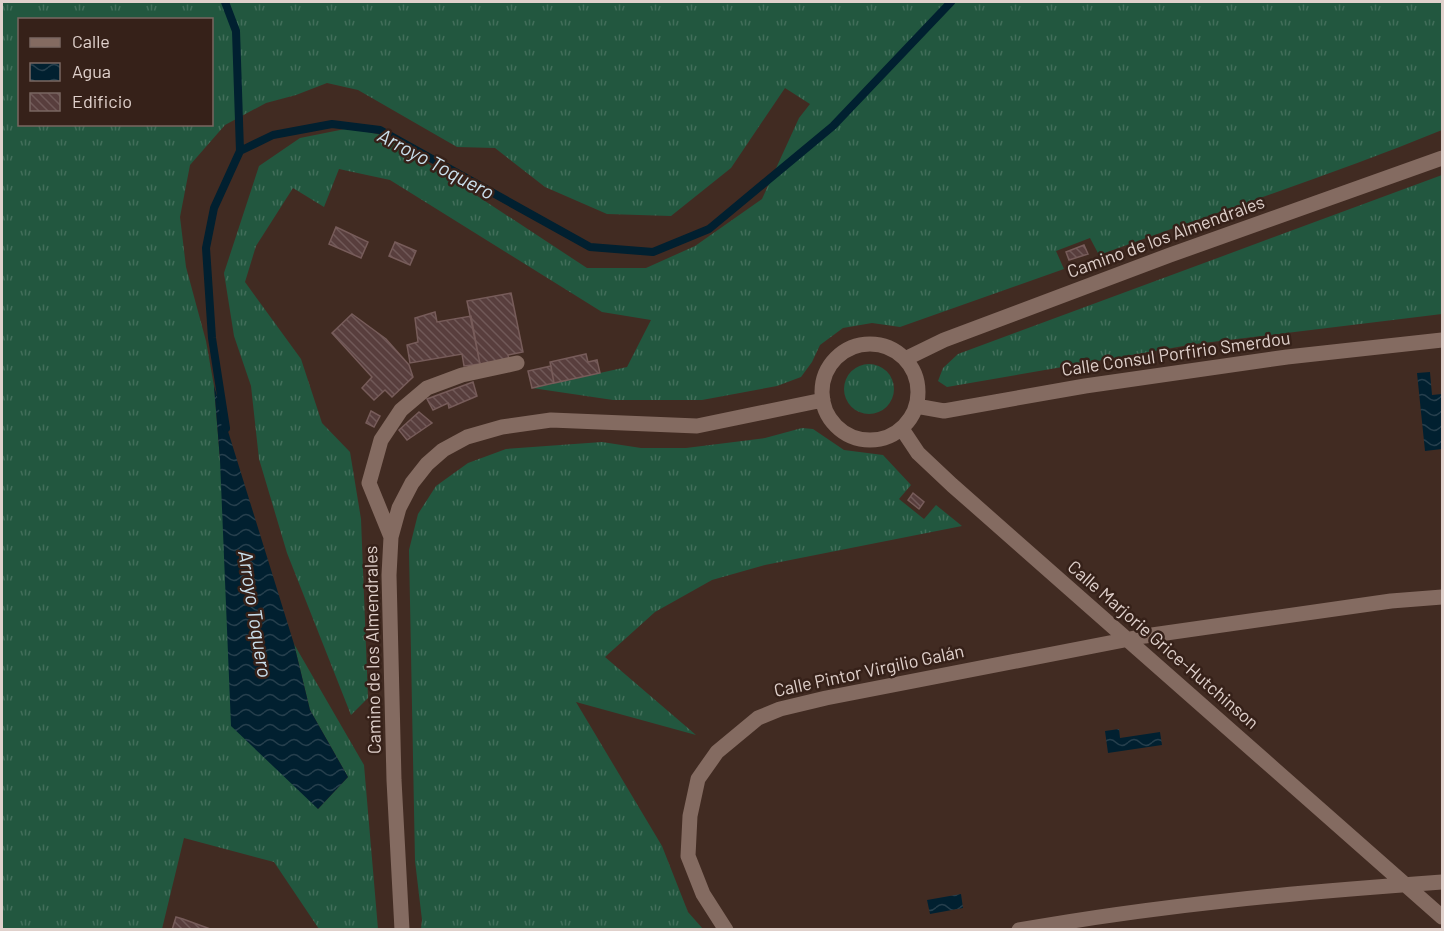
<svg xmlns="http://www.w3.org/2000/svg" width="1444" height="931" font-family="Barlow,sans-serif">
<defs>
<pattern id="grass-tufts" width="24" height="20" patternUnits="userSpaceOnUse" patternTransform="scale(1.5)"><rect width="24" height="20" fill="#22573f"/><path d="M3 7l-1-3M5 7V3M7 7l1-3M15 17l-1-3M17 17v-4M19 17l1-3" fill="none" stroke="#426e5a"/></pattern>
<pattern id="water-waves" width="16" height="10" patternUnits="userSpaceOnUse" patternTransform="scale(1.5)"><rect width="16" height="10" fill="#012030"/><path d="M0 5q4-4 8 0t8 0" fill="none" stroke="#263f4d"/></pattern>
<pattern id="building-back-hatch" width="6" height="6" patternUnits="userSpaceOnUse" patternTransform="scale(1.5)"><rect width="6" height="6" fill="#583e3d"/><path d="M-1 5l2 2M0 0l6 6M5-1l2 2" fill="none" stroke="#705958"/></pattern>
</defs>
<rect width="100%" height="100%" fill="#412b22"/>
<!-- grass -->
<path fill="url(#grass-tufts)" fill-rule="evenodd" d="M2,2H1442V130C1330,176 1213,213 1099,255L1090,238L1056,251L1064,269L900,327L872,323L843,328L820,345L812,362L801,377L777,386L702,400H613L532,388L627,367L651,320L602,312L390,180L339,169L324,207L293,188L256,246L245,282L301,359L322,423L350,452L361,519L368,698L351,715L287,553L259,459L251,386L234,336L224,273L259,166L300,138L350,128L386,136L587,268H646L695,246L762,199L799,118L810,104L785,88L731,168L671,216L607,214L545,187L495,148L457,147L358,90L327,83L296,95L266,103L225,125L190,165L180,217L186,267L206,341L214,386L220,460L318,809L348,777L310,710L294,644L364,765L378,929H319L274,862L184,838L162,929L2,930ZM20,20H212V124H20Z
M1442,175V314L1195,344L947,387L938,381L943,368L958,354Z
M844 389a25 25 0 1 1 50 0a25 25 0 1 1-50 0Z
M802,428L813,429L844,450L883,455L911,485L899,499L924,519L936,505L962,526L765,565L712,580L655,612L605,657L696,735L576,702L662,846L688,912L703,929H421L422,920L415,861L409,550L418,514L436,486L468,463L506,449L602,442L641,448H686L765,438Z"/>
<!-- water -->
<path fill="url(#water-waves)" d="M1430,372L1432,395L1442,394V449L1425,451L1417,373Z
M214,386L294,644L310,710L348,777L318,809L231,726L220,460Z
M1119,729L1120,738L1160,732L1162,745L1108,753L1105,731Z
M961,894L963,908L930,914L927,900Z"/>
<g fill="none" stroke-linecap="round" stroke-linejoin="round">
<!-- stream -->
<path stroke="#012030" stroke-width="8" d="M225,2L236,31L240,151
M226,428L212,338L206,248L214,208L240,151L273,135L332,124L380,130L590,247L653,252L709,229L833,126L951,2"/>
</g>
<!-- building -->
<path fill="url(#building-back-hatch)" stroke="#775c5a" stroke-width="1.5" d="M336,227L368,242L361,258L329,244Z
M395,242L416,251L410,265L389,256Z
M1084,245L1088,254L1069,260L1066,252Z
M511,293L523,352L508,355L509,359L480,364L467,301Z
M435,312L437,322L471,316L480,364L464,366L462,354L410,363L407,345L418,342L415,318Z
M352,314L386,339L409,365L413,377L392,397L385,390L374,400L362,388L372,377L332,333Z
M586,354L588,362L597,360L600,373L554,383L550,362Z
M551,366L554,383L532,388L528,371Z
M473,382L477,396L449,408L448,403L433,410L427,399Z
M371,411L380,416L374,427L366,423Z
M419,412L432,423L407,440L399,430Z
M913,493L924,502L919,509L908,500Z
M176,917L183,919L213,930H172Z"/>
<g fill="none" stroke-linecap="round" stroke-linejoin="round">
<!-- street -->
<path stroke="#846b61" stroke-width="15" d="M822 392a48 48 0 1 1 96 0a48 48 0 1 1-96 0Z
M905,359L944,340L1170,255L1442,158
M916,406L944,411L1085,386L1287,357L1442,340
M902,429L918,453L952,485L1442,917
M391,537L369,483L381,440L401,410L427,388L462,375L517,363
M402,930L394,780L389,575L391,537L399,508L412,483L427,464L443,450L467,437L502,427L551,420L697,426L823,400
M726,930L703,894L688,856L690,816L698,779L717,752L758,718L780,709L826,698L1145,636L1391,601L1442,597
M1019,930C1159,905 1301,892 1442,882"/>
</g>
<g text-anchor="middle" stroke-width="5" stroke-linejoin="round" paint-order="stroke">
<!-- street labels -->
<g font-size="18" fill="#e0d1cc" stroke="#362119">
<text transform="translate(1166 237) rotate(-20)" y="6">Camino de los Almendrales</text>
<text transform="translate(1176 354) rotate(-8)" y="6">Calle Consul Porfirio Smerdou</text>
<text transform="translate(1163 645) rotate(41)" y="6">Calle Marjorie Grice-Hutchinson</text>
<text transform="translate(373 650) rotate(-91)" y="6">Camino de los Almendrales</text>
<text transform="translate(869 671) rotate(-12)" y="6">Calle Pintor Virgilio Galán</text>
</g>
<!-- water labels -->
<g font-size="20" font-style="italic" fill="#cbe1ee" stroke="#362119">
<text transform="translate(436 164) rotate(28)" y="7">Arroyo Toquero</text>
<text transform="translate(255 614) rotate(81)" y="7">Arroyo Toquero</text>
</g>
</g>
<!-- border -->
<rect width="1444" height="931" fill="none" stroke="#e0d1cc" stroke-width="6"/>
<!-- legend -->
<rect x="18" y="18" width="195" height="108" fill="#362119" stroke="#7a6761" stroke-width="1.5"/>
<rect x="30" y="38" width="30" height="9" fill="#846b61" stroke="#7a6761" stroke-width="1.5"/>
<text x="72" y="48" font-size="18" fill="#e0d1cc">Calle</text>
<rect x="30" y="63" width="30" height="18" fill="url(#water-waves)" stroke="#7a6761" stroke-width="1.5"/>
<text x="72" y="78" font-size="18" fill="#e0d1cc">Agua</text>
<rect x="30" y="93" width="30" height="18" fill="url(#building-back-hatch)" stroke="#7a6761" stroke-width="1.5"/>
<text x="72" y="108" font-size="18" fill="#e0d1cc">Edificio</text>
</svg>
